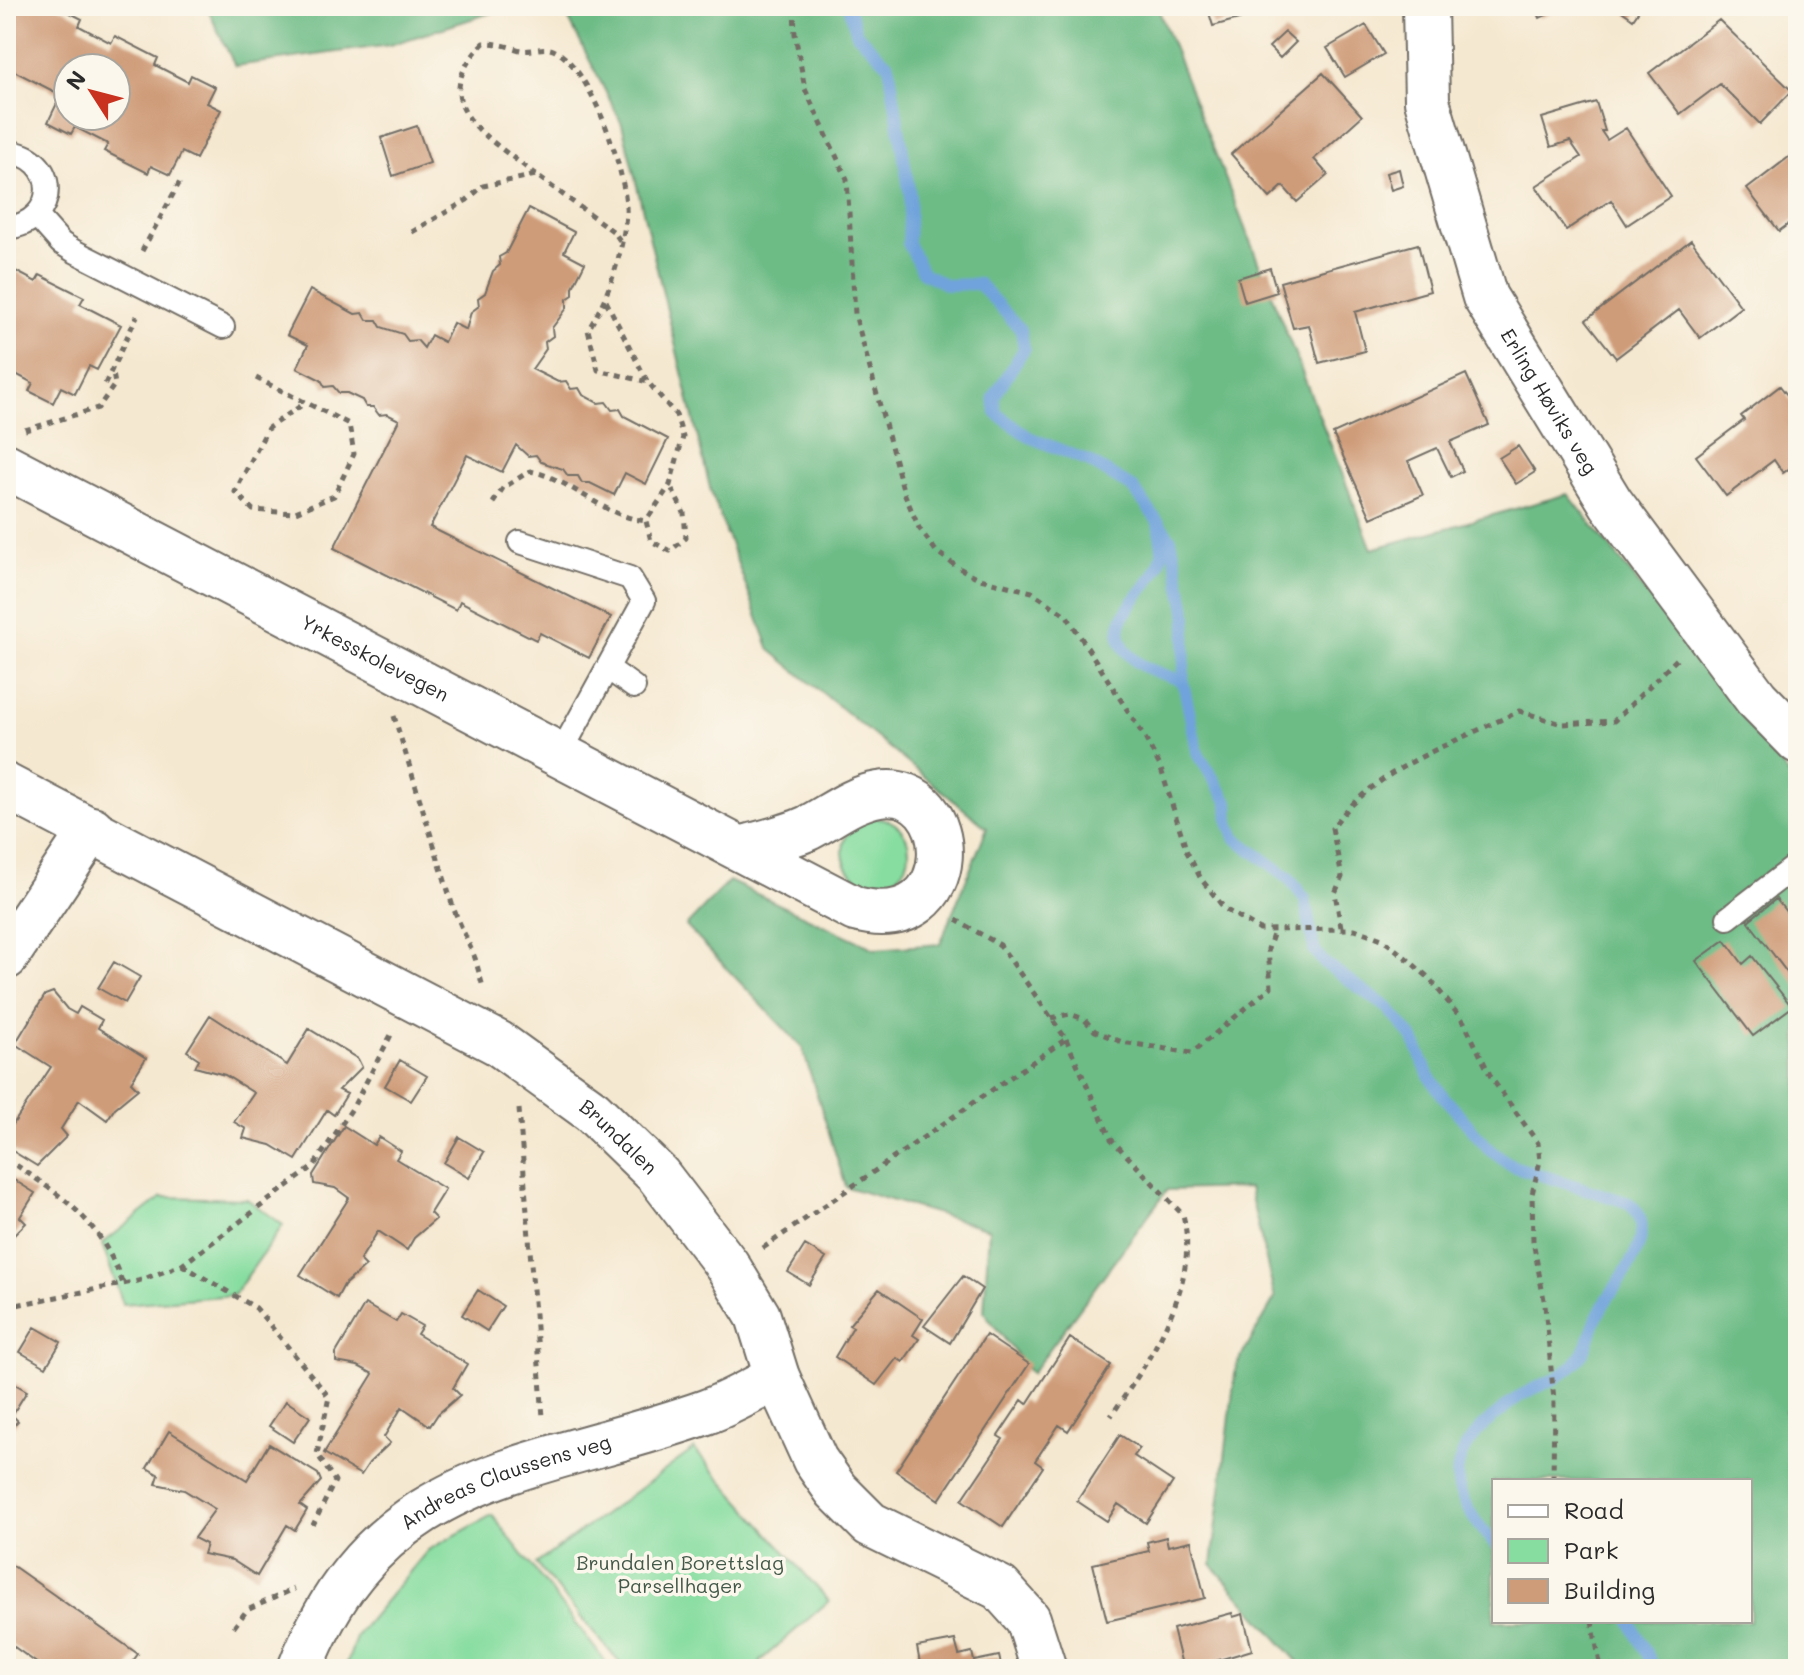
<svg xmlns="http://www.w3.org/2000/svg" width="1804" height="1675" font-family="Mali,sans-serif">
<rect width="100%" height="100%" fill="#fbf7ec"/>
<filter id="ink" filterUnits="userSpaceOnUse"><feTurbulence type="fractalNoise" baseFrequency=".0125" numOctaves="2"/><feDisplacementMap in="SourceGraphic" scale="16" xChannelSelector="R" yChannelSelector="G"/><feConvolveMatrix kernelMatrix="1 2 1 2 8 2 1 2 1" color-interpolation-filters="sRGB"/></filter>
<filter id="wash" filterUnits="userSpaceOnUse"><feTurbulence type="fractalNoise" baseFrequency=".006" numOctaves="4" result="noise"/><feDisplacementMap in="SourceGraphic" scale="32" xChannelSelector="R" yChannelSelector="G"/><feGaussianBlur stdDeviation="1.8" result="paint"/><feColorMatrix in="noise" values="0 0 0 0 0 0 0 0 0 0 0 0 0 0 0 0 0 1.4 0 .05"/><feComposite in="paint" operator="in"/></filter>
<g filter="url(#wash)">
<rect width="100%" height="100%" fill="#f5e8d0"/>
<!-- green -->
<path fill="#87dda0" stroke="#598466" stroke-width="2" d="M843 851a33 33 0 1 1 66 0a33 33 0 1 1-66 0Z
M162,1197L247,1199L283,1225L234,1295L123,1304L102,1244Z
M694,1449L829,1601L759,1662L764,1669H625L536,1564Z
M492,1515L611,1669H345L357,1635L428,1550Z"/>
<!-- forest -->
<path fill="#6dbc86" stroke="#4c7458" stroke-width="2" fill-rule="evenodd" d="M206,6H512L390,45L235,66Z
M562,6H1157L1372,549L1568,494L1798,786V1410L1785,1411L1798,1443V1669H1304L1212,1565L1236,1366L1275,1298L1249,1188L1167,1190L1031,1374L984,1312L989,1229L846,1187L802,1047L686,926L729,881L875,949L940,944L987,828L770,650L711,492L622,124ZM1494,1481H1750V1621H1494Z"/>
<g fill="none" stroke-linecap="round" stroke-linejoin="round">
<!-- stream -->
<path stroke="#6fa3db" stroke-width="12" d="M848,6L857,34L889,65L910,195L908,243L923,273L947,285L979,284L1021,330L1024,349L994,397L996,413L1029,437L1088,461L1133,488L1171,539L1187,615L1183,682L1198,754L1228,802L1229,822L1235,838L1288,877L1305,899L1314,949L1323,962L1388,1008L1413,1038L1428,1074L1443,1096L1491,1151L1513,1166L1629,1203C1665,1232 1614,1284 1600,1311C1591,1327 1590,1347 1577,1361C1561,1380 1540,1384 1520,1396C1510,1402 1501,1412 1491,1419C1439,1463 1453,1497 1494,1543
M1158,522C1159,532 1163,545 1162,554C1156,593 1088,622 1137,662C1149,672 1168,674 1183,682
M1630,1621L1655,1669"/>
</g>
<g id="blocks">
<!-- building -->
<path fill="#cf9c79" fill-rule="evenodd" d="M6,6H57L82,19L79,26L111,43L115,36L158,58L155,65L188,82L191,75L215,87L207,103L221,110L196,159L182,152L170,175L151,166L148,173L104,151L108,144L75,127L71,134L48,122L61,95L6,67ZM68,68H116V116H68Z
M1207,6H1267L1268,11L1213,26Z
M1535,6H1566L1540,18Z
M1615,6H1642L1633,19Z
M1719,20L1792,91L1760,124L1720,84L1680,114L1649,73Z
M1366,25L1384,54L1345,77L1327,48Z
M1285,32L1296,42L1280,58L1269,47Z
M1323,73L1362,116L1314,159L1328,175L1297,202L1283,186L1270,198L1231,154Z
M1596,102L1605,131H1601L1607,140L1626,128L1671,196L1627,225L1611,200L1566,230L1536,186L1581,157L1570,141L1551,147L1542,118Z
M417,126L430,163L393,176L381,138Z
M1798,150V217L1779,231L1747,189Z
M1399,169L1403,186L1391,190L1386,173Z
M529,208L574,232L564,252L585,263L573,287V295L567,299V308L552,328L553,336L545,342L546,349L532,369L558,382L566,381L571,389L579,388L583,395L598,403L606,402L612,410L620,409L624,416L668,439L646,484L625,473L614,495L590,483H582L578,476H568L563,469L541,462L536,455L528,456L516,445L502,472L467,455L430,527L611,617L589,658L540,633L536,640L460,601L456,610L334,548L399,420L387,414L379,415L373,407H366L362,400L347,393H339L333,386L325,387L321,380L297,368L308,345L287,335L310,290L355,314L363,313L367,320H377L381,327L403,334L408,341L417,340L424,348L431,335L444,342L453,323L466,330L471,312L479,306L478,298L485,293L493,271L500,265L499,257L506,253Z
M1691,240L1741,307L1700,338L1679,310L1616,358L1586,320Z
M1418,244L1430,291L1355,312L1365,351L1319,363L1309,325L1293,328L1280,282Z
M6,266L36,282L40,275L84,297L80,304L121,325L97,370L89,366L75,394L61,387L53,403L29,391L33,383L6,369Z
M1270,268L1277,292L1245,302L1238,278Z
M1466,374L1489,425L1450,442L1463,471L1451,477L1437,448L1408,461L1423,495L1371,518L1333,434Z
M1780,386L1798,409V462L1783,473L1774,460L1726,496L1696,456L1744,420L1741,416Z
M1518,446L1535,472L1516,484L1499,458Z
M1776,899L1795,923L1798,920V987L1748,921Z
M1725,940L1743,964L1752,956L1792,1007L1753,1036L1696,961Z
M114,962L140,977L125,1003L98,988Z
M53,992L67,1009L76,1014L80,1007L102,1020L98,1028L146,1058L131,1082L138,1089L115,1108L107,1120L79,1100L61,1129L67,1136L37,1166L6,1147V1135L51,1067L15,1044L45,995Z
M210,1015L287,1065L309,1029L358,1059L362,1067L339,1090L347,1094L334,1115L327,1110L296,1160L271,1145L243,1138L246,1129L234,1122L254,1093L225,1075L195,1067L199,1059L187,1051Z
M400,1060L427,1076L411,1101L385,1086Z
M6,1098L14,1104L6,1116Z
M344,1126L374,1145L379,1137L401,1151L396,1159L445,1189L430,1213L436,1219L414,1238L407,1250L378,1231L360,1260L366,1266L344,1285L337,1298L300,1275L349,1198L335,1188L314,1184L313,1175Z
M459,1137L484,1152L469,1178L444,1163Z
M6,1175L35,1193L20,1217L26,1223L6,1243Z
M805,1245L826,1258L809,1285L788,1272Z
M963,1276L982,1289L950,1343L924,1326Z
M879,1289L923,1319L913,1335L919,1339L903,1362L897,1358L876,1385L835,1357L853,1327L849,1325Z
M478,1290L503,1306L487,1331L462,1315Z
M365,1304L396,1322L401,1314L422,1326L417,1334L467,1364L453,1388L460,1395L438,1414L430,1426L402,1407L384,1437L390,1443L369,1463L361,1475L324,1453L373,1374L358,1366L336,1362V1353Z
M35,1327L61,1342L46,1367L20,1352Z
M986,1335L1029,1364L939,1500L896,1471Z
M1070,1338L1111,1365L1068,1431L1059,1425L1035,1461L1043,1467L1003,1527L962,1500L1003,1439L998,1436L1022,1400L1027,1404Z
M6,1379L27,1391L12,1415L18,1421L6,1433Z
M286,1401L310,1417L293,1442L269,1426Z
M169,1431L247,1480L269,1444L318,1474L321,1481L300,1505L307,1510L295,1530L287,1525L257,1576L232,1560L203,1554L206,1544L194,1538L215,1509L184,1490L156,1484L159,1475L147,1468Z
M1120,1435L1140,1448L1134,1456L1173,1482L1146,1523L1118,1504L1107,1521L1077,1501Z
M1166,1537L1168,1546L1191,1541L1205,1598L1107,1621L1093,1564L1149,1551L1147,1542Z
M6,1561L138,1654L127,1669H45L6,1641Z
M1232,1613L1233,1617L1243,1614L1252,1650L1209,1663L1210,1669H1183L1173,1629Z
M955,1640L959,1655L972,1652L974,1661L999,1656L1002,1669H921L917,1647Z"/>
</g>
</g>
<g filter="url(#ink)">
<use href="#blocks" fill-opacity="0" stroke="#726d65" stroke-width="2"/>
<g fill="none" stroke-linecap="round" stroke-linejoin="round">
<defs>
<path id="lane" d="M6,152C60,154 61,223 6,228
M37,216L61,243L74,251L223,327
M520,542L630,578L644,601L560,754
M609,669L634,687
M1728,918L1798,864"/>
<g id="street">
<path id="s1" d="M1425,6L1427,101L1485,297L1611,503L1756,698L1798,741"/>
<path id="s2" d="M6,786L498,1043L592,1111L658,1175L727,1265L758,1316L777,1377L815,1460L836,1490L870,1524L1000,1588L1028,1619L1044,1669"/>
<path d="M6,957L92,829"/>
<path id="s3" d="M300,1669C377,1468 533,1473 706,1412C731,1403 755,1389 777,1377"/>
</g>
<g id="secondary">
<path id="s4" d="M6,466L855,909C967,939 961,780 879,794C853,798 831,816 808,828C788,837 765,842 744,848"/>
</g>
</defs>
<!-- lane casing -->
<use href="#lane" stroke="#726d65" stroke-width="26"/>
<!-- street casing -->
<use href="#street" stroke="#726d65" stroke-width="48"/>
<!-- secondary casing -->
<use href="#secondary" stroke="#726d65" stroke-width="48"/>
<!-- path -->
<path stroke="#726d65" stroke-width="5" stroke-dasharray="6 6" stroke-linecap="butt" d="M794,6L795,34L805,89L847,179L855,314L903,490L919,528L936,551L957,567L980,579L1032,592L1067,616L1144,736L1160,766L1187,852L1201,879L1225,909L1260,930L1355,929L1382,939L1405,957L1429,978L1464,1022L1492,1079L1538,1143L1540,1161L1532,1194L1533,1241L1545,1305L1554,1400L1553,1481
M8,123L13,87
M536,175C489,137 422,105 484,43C498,43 507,46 520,50C529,52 541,47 550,49C590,59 629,179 626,215C622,256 609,296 588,330L598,370L648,382L676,415L683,437L670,485L646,521L651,541L670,551L686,538L684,513L670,485
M412,232L467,200L483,186L536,175L614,232L621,242
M142,251L182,178
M606,301L647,381
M256,378L349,424L354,454L334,496L293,513L253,510L235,492L268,428L305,403
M105,384L137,316
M25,430L98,408L115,384L112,368
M493,503L503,488L530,471C572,479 601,516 646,521
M394,716L454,910L475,958L483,987
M1341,927L1335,893L1342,877L1332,828C1376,767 1453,744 1519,711L1562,724L1614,721L1677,659
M1051,1018L1070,1014L1084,1019L1095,1031L1122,1042L1192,1053L1271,987L1268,949L1274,932
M1066,1039L1111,1139L1183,1215C1201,1286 1149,1361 1111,1416
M519,1109L543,1417
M6,1158C63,1198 98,1216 123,1284
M763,1248L1066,1039L1000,945L956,920
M182,1265L256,1308L329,1397L317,1454L335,1481L313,1525
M6,1307L138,1281L182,1265L313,1167L353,1107L391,1035
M1592,1621L1601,1669
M234,1627L247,1610L294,1589"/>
<!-- lane -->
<use href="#lane" stroke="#fff" stroke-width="22"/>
<!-- street -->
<use href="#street" stroke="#fff" stroke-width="44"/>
<!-- secondary -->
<use href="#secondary" stroke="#fff" stroke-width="44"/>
</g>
</g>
<g text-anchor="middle" stroke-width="7" stroke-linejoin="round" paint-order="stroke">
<!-- street labels -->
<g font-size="20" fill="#2b2b2b" stroke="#fbf7ec">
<text dy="7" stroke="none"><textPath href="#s1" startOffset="422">Erling Høviks veg</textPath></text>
<text dy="7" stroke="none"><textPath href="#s4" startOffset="416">Yrkesskolevegen</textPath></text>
<text dy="7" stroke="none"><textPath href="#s2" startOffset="708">Brundalen</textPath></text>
<text dy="7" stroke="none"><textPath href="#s3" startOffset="292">Andreas Claussens veg</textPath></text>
</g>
<!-- park labels -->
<g font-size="20" fill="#425848" stroke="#fbf7ec">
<text x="680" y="1570">Brundalen Borettslag<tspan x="680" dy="23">Parsellhager</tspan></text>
</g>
</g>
<!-- margin -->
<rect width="1804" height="1675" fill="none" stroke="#fbf7ec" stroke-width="32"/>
<!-- legend -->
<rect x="1492" y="1479" width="260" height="144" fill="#fbf7ec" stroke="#a8a59f" stroke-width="2"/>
<rect x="1508" y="1505" width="40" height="12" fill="#ffffff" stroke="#a8a59f" stroke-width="2"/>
<text x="1564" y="1519" font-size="24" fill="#2b2b2b">Road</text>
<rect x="1508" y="1539" width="40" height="24" fill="#87dda0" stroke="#a8a59f" stroke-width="2"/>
<text x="1564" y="1559" font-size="24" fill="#2b2b2b">Park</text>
<rect x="1508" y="1579" width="40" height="24" fill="#cf9c79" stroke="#a8a59f" stroke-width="2"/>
<text x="1564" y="1599" font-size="24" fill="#2b2b2b">Building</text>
<!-- north arrow -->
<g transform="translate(92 92) rotate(306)"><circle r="38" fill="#fbf7ec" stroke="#a8a59f" stroke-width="2"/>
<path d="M0-6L14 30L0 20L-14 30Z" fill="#c8321e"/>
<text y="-12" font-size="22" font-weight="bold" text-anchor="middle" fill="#2b2b2b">N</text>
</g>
</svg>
